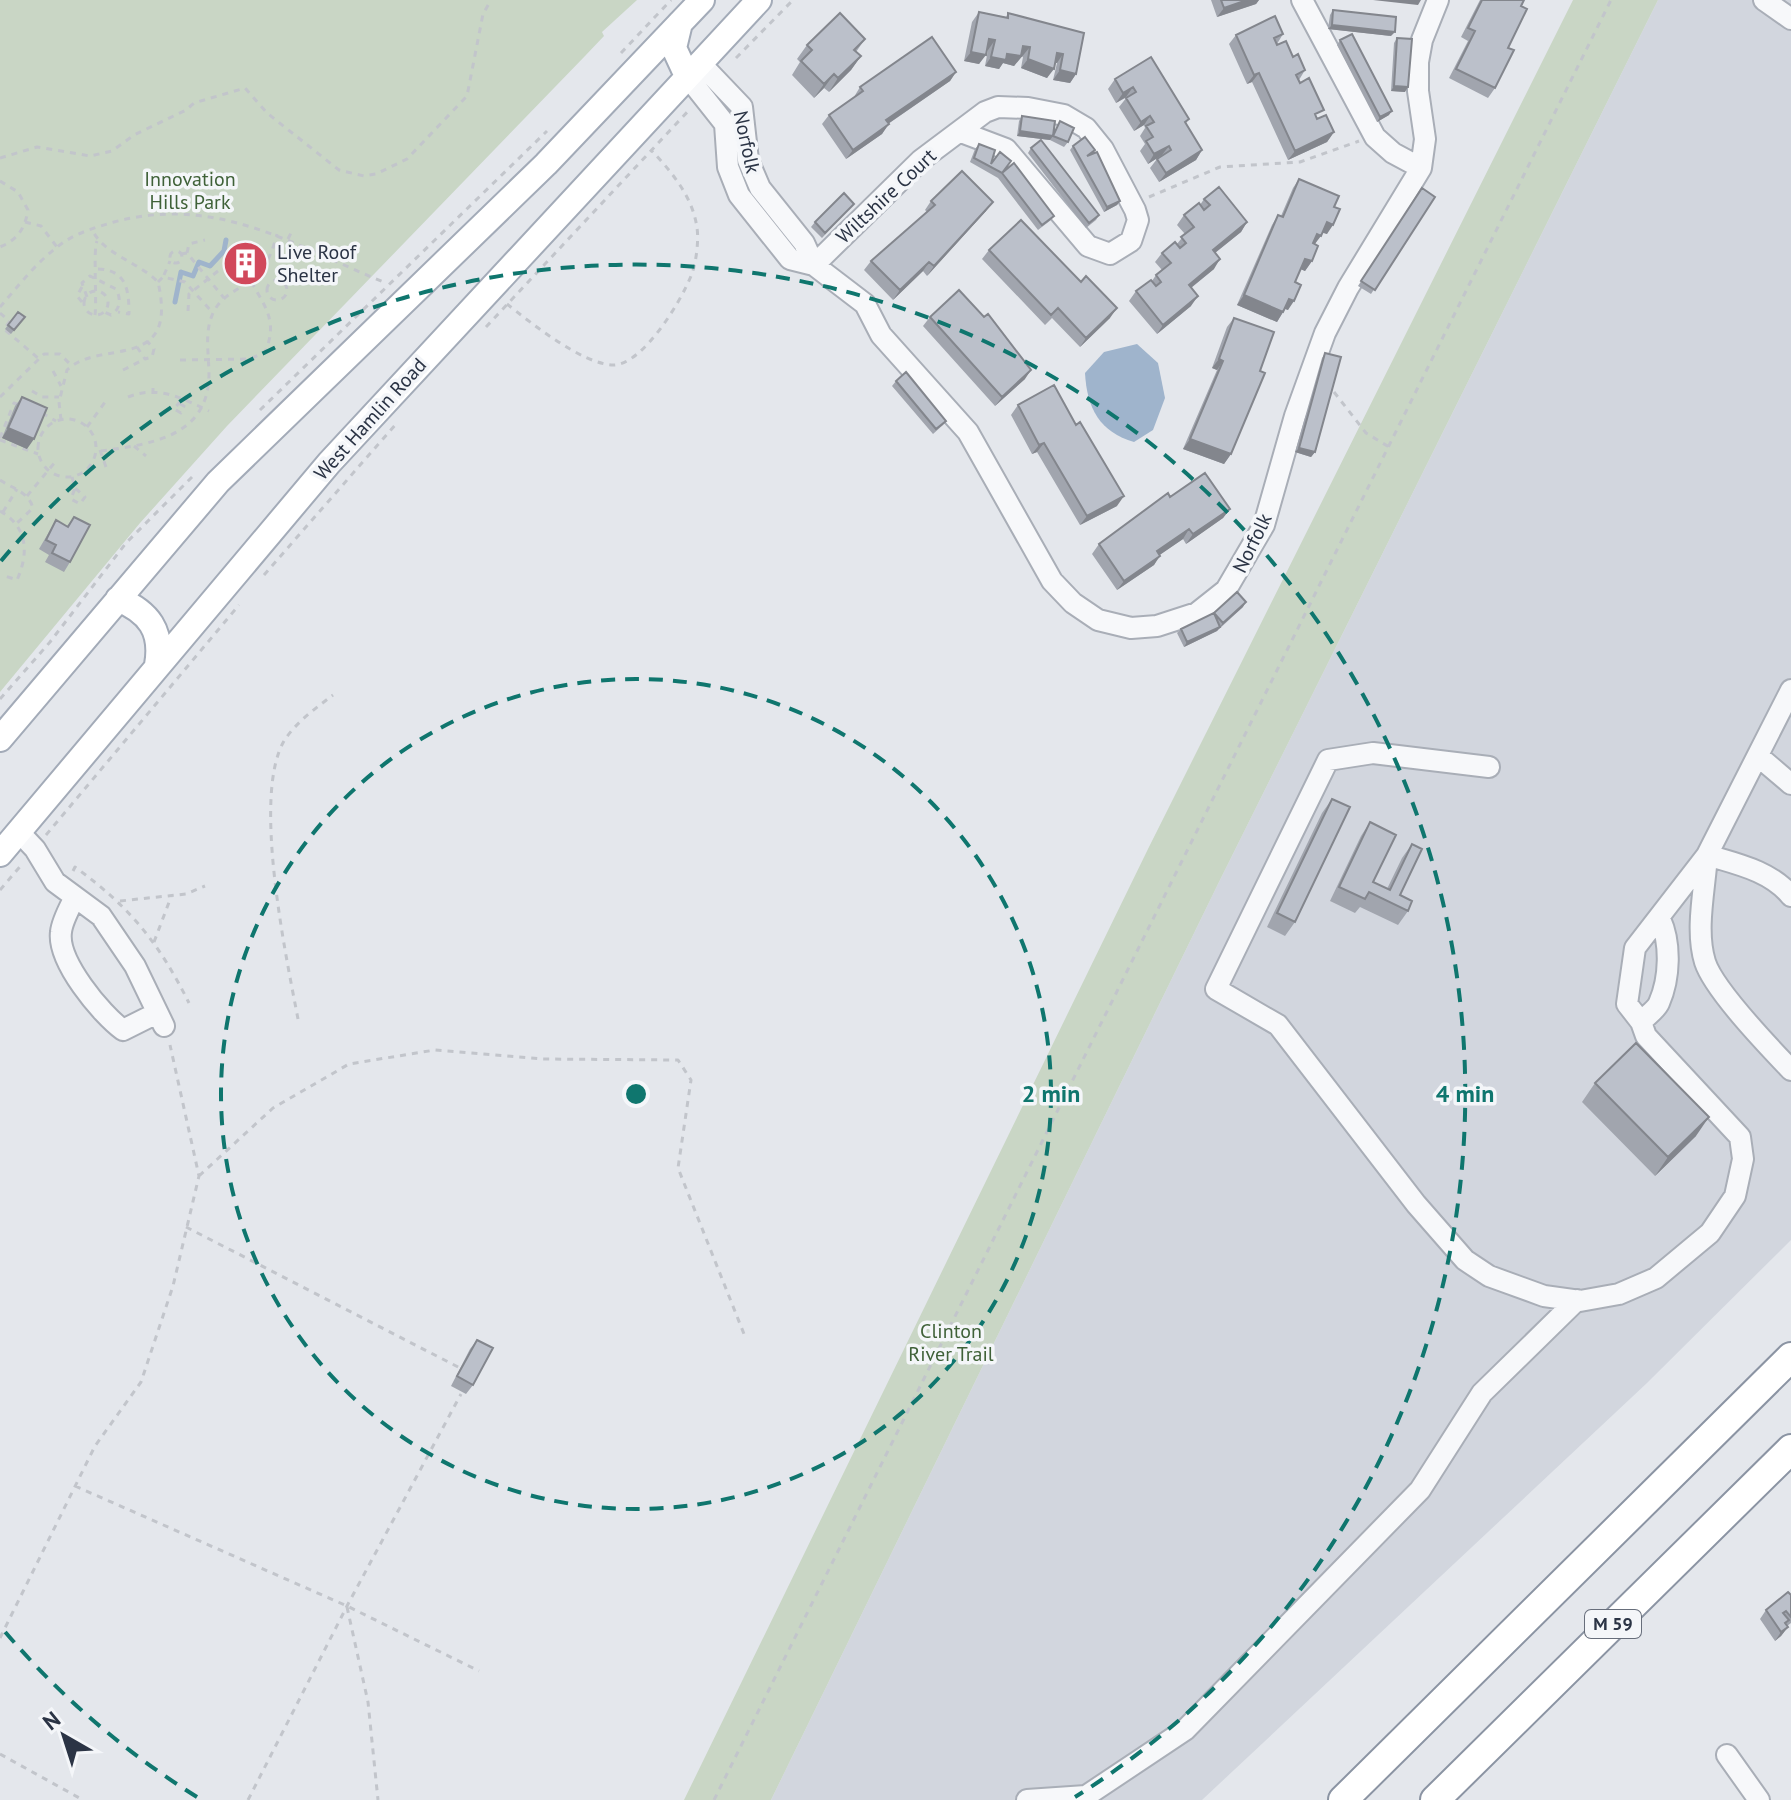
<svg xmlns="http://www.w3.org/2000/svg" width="1791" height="1800" font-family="'PT Sans',sans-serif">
<rect width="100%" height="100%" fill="#e4e7ec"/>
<!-- built -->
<path fill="#d2d6de" d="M1658,0H1791V1240L1647,1383L1202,1800H771L1218,884Z"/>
<!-- green -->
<path fill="#c9d6c5" d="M0,0H637L602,32L604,36L585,56L227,426L140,523L0,692Z
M1573,0H1658L1218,884L771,1800H684L1148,849Z"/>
<!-- water -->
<path fill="#9fb4cc" d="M1137,344L1158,363L1165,398L1153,430L1134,442C1100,432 1087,409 1085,373L1104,352Z"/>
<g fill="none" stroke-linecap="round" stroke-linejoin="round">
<!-- stream -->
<path stroke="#9fb4cc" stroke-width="5" d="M175,302L181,272L193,276L199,262L210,266L224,251L226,240"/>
<defs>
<path id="minor" d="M1302,0L1375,137L1393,153L1421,168
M1764,0L1791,19
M700,63L742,107L748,160L760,188L804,243L814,265L865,304L881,335L968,432L1052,581L1073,603L1098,620L1131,628L1157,626L1197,613L1226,590L1264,525L1295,416L1325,333L1348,288L1421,168L1425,139L1418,91V62L1422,40L1438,0
M687,76L725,124L728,167L739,195L790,259L814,265
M814,265L921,160L985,112L998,107L1028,108L1064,115L1086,128L1103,149L1135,210L1138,220L1131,241L1110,254L1088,246L1006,149L961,132
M1758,756L1791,784
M1489,767L1373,753L1328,760L1216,989L1278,1025L1416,1204L1465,1260L1489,1276L1544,1296L1580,1301L1619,1294L1656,1278L1710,1233L1735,1196L1743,1159L1740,1137L1646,1036L1641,1022
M19,832L35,849L55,882L101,916L135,966L164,1026
M1707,855C1705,888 1695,930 1705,962C1714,990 1770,1048 1791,1070
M1707,855C1737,864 1771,871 1791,896
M75,897C70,907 62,921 61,932C57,961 101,1014 123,1030L157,1013
M1660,919C1671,943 1670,978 1659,1003C1656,1010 1646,1016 1641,1022L1627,1004L1635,948L1707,855L1791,690
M1727,1755L1759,1800
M1027,1800L1086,1796L1185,1730L1420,1490L1482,1393L1577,1300"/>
<path id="major" d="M680,23L674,48L687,76
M118,599C149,612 163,631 157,665
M0,739L218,482L546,164L702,0
M0,854L329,463L759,0"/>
<path id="highway" d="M1343,1800L1791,1357
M1435,1800L1791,1449"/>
</defs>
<!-- minor casing -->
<use href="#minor" stroke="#a9aeb7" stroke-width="24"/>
<!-- major casing -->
<use href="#major" stroke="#a3abb8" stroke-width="28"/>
<!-- highway casing -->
<use href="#highway" stroke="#8b94a3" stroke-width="32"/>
<!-- path -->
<path stroke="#c2c5cb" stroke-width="3" stroke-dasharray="6 6" stroke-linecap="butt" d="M621,53L671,0
M736,58L793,0
M0,158L37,147L90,156L112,151L134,135L186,110L194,103L245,88L267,113L339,170L364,176L376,174L407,159L467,96L483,14L491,0
M0,181L18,192L28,210C25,229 17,240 0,247
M1149,197L1220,167L1300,162L1359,141
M25,222L41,226L57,247
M288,239L292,231
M170 257a6 6 0 1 1 12 0a6 6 0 1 1-12 0Z
M187,253L189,244L205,240
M181,254L187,253L224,298
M98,269C126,270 129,289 129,314L118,312
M164,275L170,261
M267 290a10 10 0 1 1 20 0a10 10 0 1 1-20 0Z
M158,282L163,277L185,282L213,313
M84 303a12 12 0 1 1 24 0a12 12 0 1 1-24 0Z
M87,297L82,283L90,276L116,289C121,298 121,309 111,315L104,312
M82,302L77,296L82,287
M507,304C531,323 582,364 613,365C643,365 681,301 691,276C696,265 699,240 697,228C693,197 671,171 651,150
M0,307C19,285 39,259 64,242C79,232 97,227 114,222C218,194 294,246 386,283
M188,311L189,294L218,271
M0,313L9,321
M95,315C97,300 93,250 97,241
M10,321L4,329L38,358
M486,327L691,108
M137,347L145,359L152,357L154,349L147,341
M180,360L250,359L265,352C282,314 255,298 247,270
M123,370L145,359
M53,371L61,386
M153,388V397
M32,391L42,397H59
M1334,392L1366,433L1389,447
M0,397L44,354H60L72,366
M128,397C158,385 182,398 209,411
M180,404L184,406L181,413L174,409L183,398
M260,410L547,131
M42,413L56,421
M38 448a29 29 0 1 1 58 0a29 29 0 1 1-58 0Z
M61,420L59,402L67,370C100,338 179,374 158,282C139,262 102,254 92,229
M87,427L108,398
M0,438L14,403L20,405
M0,440L38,454
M134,446L146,456
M100,450L106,467
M101,451C151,444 208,437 209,375C209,354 204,333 213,313C222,294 240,290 255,277C267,266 273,250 277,234
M72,477L75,488L85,497L80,504L71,499L75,488
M0,480C13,489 28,491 33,508L16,524
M27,496L56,461
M0,511C28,527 29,553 17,580L5,576
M3,512L17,489
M264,575L396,424
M0,699L50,642L126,543L195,474
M46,835L239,605
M73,871L75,867C130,907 159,943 189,1003
M0,890L23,863
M120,901L186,894L205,886
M154,942L171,897
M298,1019C286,956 252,796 284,741C296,722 316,708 333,695
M199,1176L273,1108L349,1064L435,1050L543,1059L678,1060L691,1080L678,1168L746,1339
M186,1227L460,1368
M75,1486L347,1606L479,1671
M347,1607L368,1702L378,1800
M0,1638L95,1446L141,1382L173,1286L199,1176L170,1045
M0,1754L83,1800
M248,1800L347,1606L461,1394
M714,1800L1611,0"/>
<!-- minor -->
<use href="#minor" stroke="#f7f8fa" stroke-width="20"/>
<!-- major -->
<use href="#major" stroke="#fff" stroke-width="24"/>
<!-- highway -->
<use href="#highway" stroke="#fff" stroke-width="28"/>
</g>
<!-- wall -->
<path fill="#a1a5ae" d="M1211,0H1259L1256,4L1217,17Z
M1480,0H1524L1495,88L1488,98L1449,78L1468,41L1461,37Z
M1333,10L1391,36L1328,29L1330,15Z
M979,12L1006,17L1008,13L1084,33L1076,74L1070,83L1053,80L1057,63H1055L1047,78L1021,68L1023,57L1021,56L1014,66L1003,63L999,69L985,66L988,50H987L979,64L964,61L972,22Z
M1283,34L1277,44L1293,57L1305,70L1299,80L1317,119L1334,132L1327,142L1288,160L1252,82L1247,84L1229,44L1236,35Z
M1397,38L1405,92L1391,91L1394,43Z
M865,39L856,52L861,56L851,70L829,92L824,88L814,98L792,75L800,62L797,59L807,45Z
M1340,40L1389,115L1377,122L1337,45Z
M1151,57L1189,119L1186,123L1202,150L1196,160L1159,182L1150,168L1157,159L1162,155L1148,164L1140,151L1145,144L1140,136L1145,128L1144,125L1134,131L1119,107L1127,97L1116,103L1108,89L1115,79Z
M956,72L950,81L888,124L882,134L846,159L822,124L829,115L854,97L860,87Z
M1022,116L1054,132L1060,121L1068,142L1064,147L1050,140L1017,136L1019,121Z
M979,144L991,164L1003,172L1054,216L1051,220L1038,230L998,178L970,162L975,149Z
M1073,146L1095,150L1092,154L1120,201L1117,205L1104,212L1070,150Z
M1031,148L1099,215L1096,220L1086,228L1028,153Z
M1299,179L1334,207L1327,234L1322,232L1315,244L1312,261L1305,271L1301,269L1295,282L1288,310L1285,309L1277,322L1237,305L1272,225L1278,215L1281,216L1293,188Z
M1422,188L1435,197L1371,294L1358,286Z
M1204,199L1247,222L1241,232L1215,253L1214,269L1191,288V306L1157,334L1129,301L1136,291L1152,281L1156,275L1162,270L1155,262L1162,253L1177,244L1185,234L1177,225L1184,215L1200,205Z
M931,201L986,211L927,276L923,271L893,300L864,270L871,261L927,212L925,210Z
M854,204L822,238L811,227L815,222Z
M989,250L1081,282L1110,318L1080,347L1052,318L1045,325L982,259Z
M245,251L251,272L240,271L241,256Z
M18,312L25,317L11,334L5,329Z
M930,317L1025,379L995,406L923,326Z
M1234,318L1231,454L1224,464L1183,449L1217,370L1212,368L1227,327Z
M1325,353L1315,452L1311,457L1295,452L1322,358Z
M896,381L946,421L943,425L933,434L892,386Z
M22,397L27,449L2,438L15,406Z
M1018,405L1117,506L1080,525L1037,452L1032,454L1011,415Z
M1170,497L1230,509L1223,518L1186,544L1183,539L1159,555L1154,565L1117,590L1092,554L1099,544Z
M74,517L70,562L64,572L45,562L49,555L39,549L56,520L67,526Z
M1243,607L1217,631L1184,647L1177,633L1181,629Z
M1332,799L1295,922L1285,936L1267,927L1322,813Z
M1370,822L1373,882L1387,889L1402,858L1412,844L1400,895L1408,911L1398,925L1360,907L1355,913L1330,901L1361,836Z
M1595,1083L1696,1136L1655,1176L1582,1102Z
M477,1340L473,1385L466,1394L451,1386L470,1349Z
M1791,1595V1623L1787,1626L1788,1627L1781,1636L1775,1641L1760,1619L1766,1610Z"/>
<!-- shaded-wall -->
<path fill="#83868d" d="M1247,0H1259L1256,4L1217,17L1224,8Z
M1373,0H1421L1418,5Z
M1332,25L1395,32L1391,36L1328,29Z
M989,39L995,40L988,50L982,49Z
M1023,46L1030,47L1014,66L1003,63L999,69L985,66L991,57L1007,54Z
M971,52L986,55L979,64L964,61Z
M1057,53L1063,54L1057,63L1051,62Z
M861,56L851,70L829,92L838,78Z
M1028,59L1054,69L1047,78L1021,68Z
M1060,70L1076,74L1070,83L1053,80Z
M956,72L950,81L879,130L886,120Z
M1259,73L1252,82L1247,84L1254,75Z
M834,74L824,88L814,98L824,84Z
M1394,86L1408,87L1405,92L1391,91Z
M1133,87L1126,97L1116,103L1123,93Z
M1392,111L1389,115L1377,122L1380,117Z
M1150,116L1144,125L1134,131L1141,122Z
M889,124L882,134L846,159L853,150Z
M1020,131L1053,136L1050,140L1017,136Z
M1334,132L1327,142L1288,160L1295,151Z
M1169,146L1162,155L1148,164L1154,154Z
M1202,150L1196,160L1159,182L1166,173Z
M1120,201L1117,205L1104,212L1107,207Z
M993,202L986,211L927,276L934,266Z
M1247,222L1241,232L1206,260L1213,250Z
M1327,222L1333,225L1327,234L1320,232Z
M1317,234L1321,236L1314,245L1310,244Z
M1220,259L1214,269L1182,295L1189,285Z
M1305,259L1312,261L1305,271L1298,268Z
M929,262L923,271L893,300L900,290Z
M243,266L254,267L251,272L240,271Z
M1244,295L1283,312L1277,322L1237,305Z
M1198,296L1191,306L1157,334L1163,325Z
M1289,299L1294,301L1288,310L1283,308Z
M1117,308L1110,318L1080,347L1086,338Z
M1219,359L1223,361L1217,370L1212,368Z
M1031,370L1025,379L995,406L1002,397Z
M8,428L34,439L27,449L2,438Z
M1190,439L1231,454L1224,464L1183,449Z
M1044,443L1037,452L1032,454L1039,445Z
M1299,448L1315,452L1311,457L1295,452Z
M1124,496L1117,506L1080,525L1087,516Z
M1230,509L1223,518L1186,544L1193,534Z
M1189,529L1183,539L1151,561L1157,551Z
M1160,556L1154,565L1117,590L1124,581Z
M1246,602L1243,607L1219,628L1223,623Z
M1220,627L1217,631L1184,647L1187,642Z
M1709,1117L1696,1136L1655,1176L1668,1157Z
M1788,1627L1781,1636L1775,1641L1781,1632Z"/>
<!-- building -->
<path fill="#bbc0ca" stroke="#83868d" stroke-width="2" d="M1221,0H1247L1224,8Z
M1482,0H1524L1521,6L1527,9L1508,48L1514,50L1495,88L1456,69L1475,31L1468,28Z
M1333,10L1396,17L1395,32L1332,25Z
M979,12L1008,18V13L1084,33L1076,74L1060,70L1063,54L1057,53L1054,69L1028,59L1030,47L1023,46L1021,56L1007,54L1006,60L991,57L995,40L989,39L986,55L971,52Z
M840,13L865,39L854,50L861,56L838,78L834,74L824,84L801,61L812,50L807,45Z
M1275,16L1283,34L1274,38L1277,45L1286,41L1293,57L1298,54L1305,70L1296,75L1300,83L1309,78L1324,110L1315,114L1317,119L1326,115L1334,132L1295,151L1259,73L1254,75L1236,35Z
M1352,34L1392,111L1380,117L1340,40Z
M932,37L956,72L886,120L889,124L853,150L829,115L863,91L860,87Z
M1397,38L1412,39L1408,87L1394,86Z
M1151,57L1189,119L1185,122L1202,150L1166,173L1157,159L1171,150L1169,146L1154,154L1146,141L1153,137L1146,126L1154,122L1150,116L1141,122L1126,98L1136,92L1133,87L1123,93L1115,79Z
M1022,116L1055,121L1053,136L1060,121L1074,128L1068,142L1053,136L1020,131Z
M1085,137L1095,150L1087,156L1097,152L1120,201L1107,207L1073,146Z
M1041,140L1099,215L1089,223L1031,148Z
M979,144L995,150L991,164L1000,152L1011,161L1002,173L974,158Z
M1014,163L1054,216L1042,225L1002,173Z
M962,171L993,202L934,266L929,262L900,290L871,261L935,205L931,201Z
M1299,179L1339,196L1334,207L1340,209L1333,225L1327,222L1321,236L1317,234L1313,243L1318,246L1312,261L1305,259L1295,282L1301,285L1294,301L1289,299L1283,312L1244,295L1278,215L1283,217Z
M1219,187L1247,222L1213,250L1220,259L1189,285L1198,296L1163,325L1136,291L1151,280L1156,286L1161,282L1156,275L1171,263L1162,253L1175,242L1180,248L1186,243L1181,237L1194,227L1184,215L1199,203L1204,210L1210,205L1204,199Z
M1422,188L1435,197L1375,290L1361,281Z
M844,193L854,204L825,233L815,222Z
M1021,220L1081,282L1086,276L1117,308L1086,338L1058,308L1051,315L989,250Z
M245,251L255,252L254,267L243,266Z
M959,290L984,317L988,314L1031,370L1002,397L930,317Z
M18,312L25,317L14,330L8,325Z
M1234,318L1274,332L1260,371L1265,373L1231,454L1190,439L1223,361L1219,359Z
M1325,353L1341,357L1315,452L1299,448Z
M906,372L946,421L936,429L896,381Z
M1054,385L1076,425L1080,422L1124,496L1087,516L1044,443L1039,445L1018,405Z
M22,397L47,408L34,439L8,428Z
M1205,473L1230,509L1193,534L1189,529L1157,551L1160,556L1124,581L1099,544L1168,493L1170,497Z
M74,517L90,525L70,562L52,553L56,545L46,540L56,520L68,527Z
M1237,592L1246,602L1223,623L1214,613L1220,627L1187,642L1181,629L1214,613Z
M1332,799L1350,807L1295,922L1277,913Z
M1370,822L1396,835L1373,882L1390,890L1412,844L1422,849L1400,895L1412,901L1408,911L1369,892L1365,899L1339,887Z
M1636,1043L1709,1117L1668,1157L1595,1083Z
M477,1340L493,1348L473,1385L457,1376Z
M1788,1592L1791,1595V1617L1786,1611L1783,1613L1789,1620L1785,1623L1788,1627L1781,1632L1766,1610Z"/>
<!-- distance rings -->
<g fill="none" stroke="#0f766e" stroke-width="4" stroke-dasharray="14 10">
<circle cx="636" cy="1094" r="415"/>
<path d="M197 1797A829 829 0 0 1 1 1627M1 561A829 829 0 1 1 1075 1797"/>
</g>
<!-- icons -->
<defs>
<symbol id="building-disc" viewBox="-11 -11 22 22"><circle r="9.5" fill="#d1495b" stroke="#f4f6f9"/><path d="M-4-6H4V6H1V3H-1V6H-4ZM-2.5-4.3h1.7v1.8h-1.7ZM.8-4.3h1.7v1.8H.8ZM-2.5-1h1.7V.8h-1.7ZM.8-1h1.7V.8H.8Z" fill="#fff"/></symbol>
</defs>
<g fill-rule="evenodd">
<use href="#building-disc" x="220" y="238" width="51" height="51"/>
</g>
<g text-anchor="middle" stroke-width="7" stroke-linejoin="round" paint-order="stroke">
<!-- shield labels -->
<rect fill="#f4f6f9" stroke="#676e7b" stroke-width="2" x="1585" y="1610" width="56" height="28" rx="6"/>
<g font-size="18" font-weight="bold" fill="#2b3445">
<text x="1613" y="1630">M 59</text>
</g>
<!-- street labels -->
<g font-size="20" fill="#2b3445" stroke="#f4f6f9">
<text transform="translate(747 142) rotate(78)" y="7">Norfolk</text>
<text transform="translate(886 196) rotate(-43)" y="7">Wiltshire Court</text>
<text transform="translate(370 419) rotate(-48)" y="7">West Hamlin Road</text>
<text transform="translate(1252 543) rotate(-64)" y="7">Norfolk</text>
</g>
<!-- park labels -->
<g font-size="20" fill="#3f6138" stroke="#f4f6f9">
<text x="190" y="186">Innovation<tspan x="190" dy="23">Hills Park</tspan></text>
<text x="951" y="1338">Clinton<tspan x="951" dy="23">River Trail</tspan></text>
</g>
<!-- poi labels -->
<g font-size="20" fill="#2b3445" stroke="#f4f6f9" text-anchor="start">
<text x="277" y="259">Live Roof<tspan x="277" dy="23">Shelter</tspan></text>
</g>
</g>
<circle cx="636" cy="1094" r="12" fill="#0f766e" stroke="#f4f6f9" stroke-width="4"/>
<g font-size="24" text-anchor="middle" font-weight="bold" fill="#0f766e" stroke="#f4f6f9" stroke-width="7" stroke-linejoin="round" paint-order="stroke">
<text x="1051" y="1102">2 min</text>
<text x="1465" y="1102">4 min</text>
</g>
<!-- north arrow -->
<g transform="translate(64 1736) rotate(321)" stroke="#f4f6f9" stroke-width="6" paint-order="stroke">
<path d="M0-6L14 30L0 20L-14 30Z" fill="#2b3445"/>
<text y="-12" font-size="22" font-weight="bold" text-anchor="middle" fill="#2b3445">N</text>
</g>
</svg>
